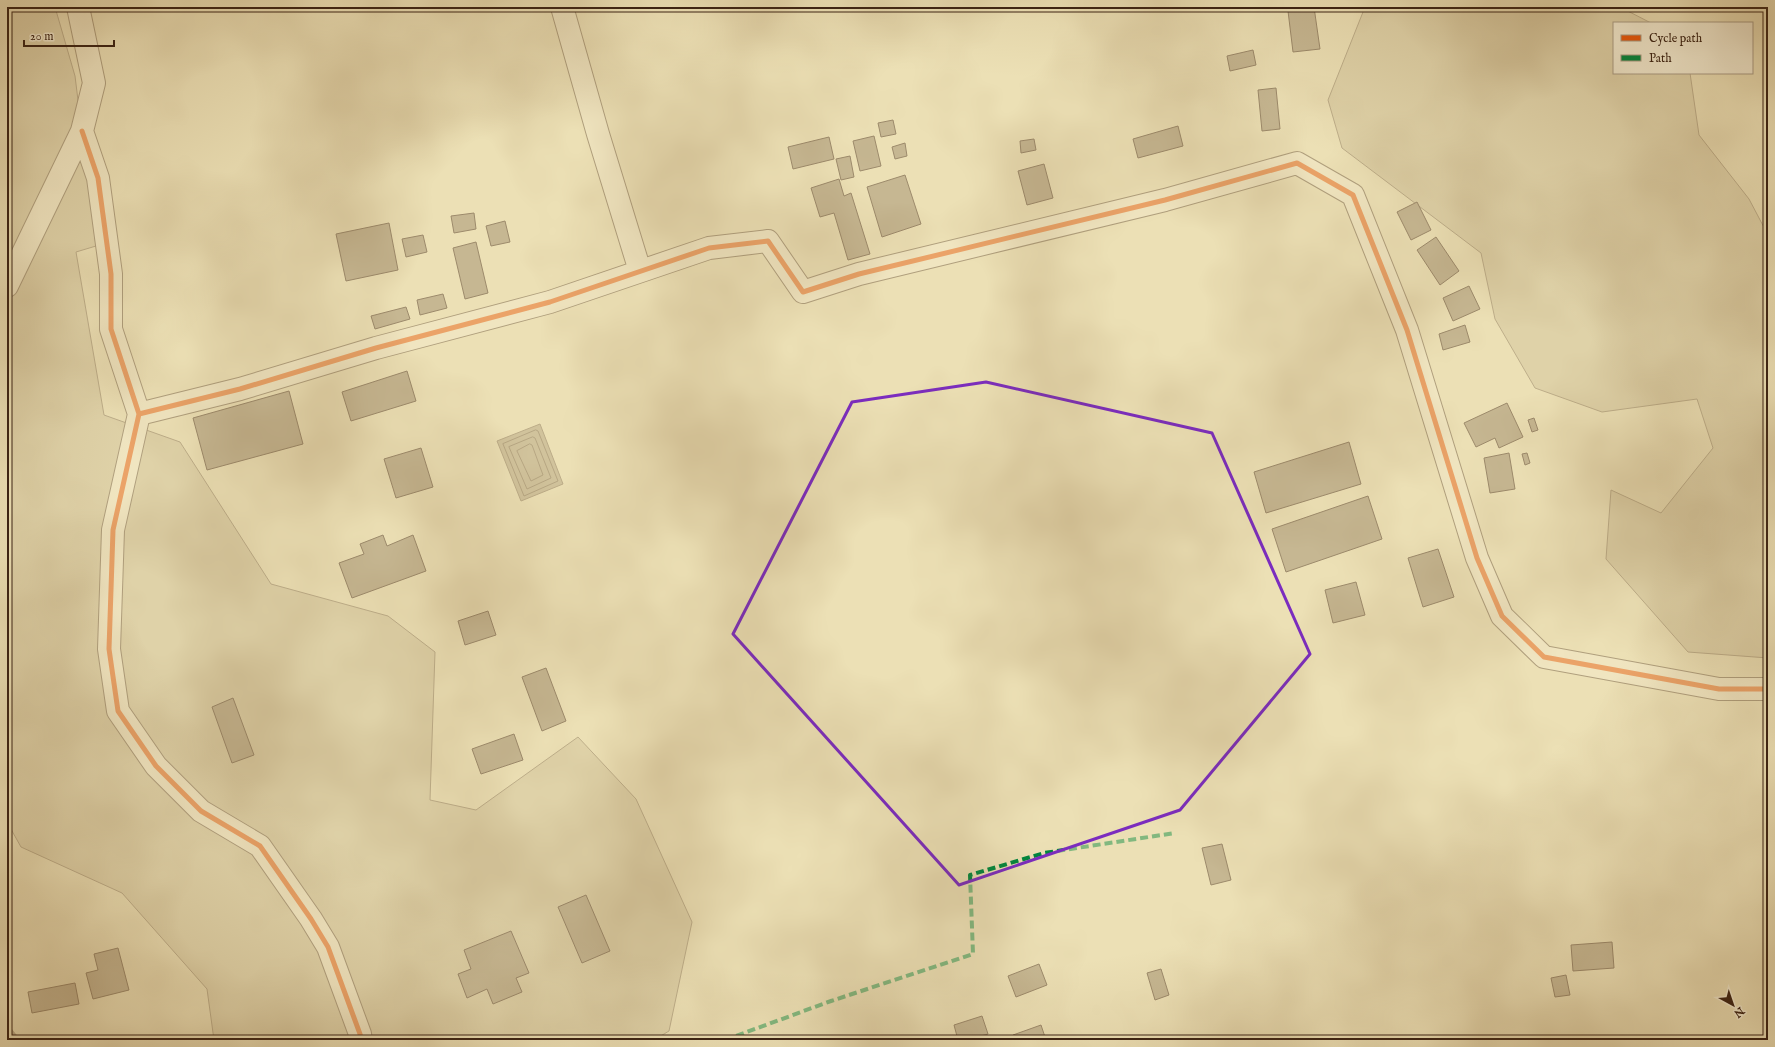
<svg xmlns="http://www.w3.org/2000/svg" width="1775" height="1047" font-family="'IM FELL English',serif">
<rect width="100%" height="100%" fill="#ece0b5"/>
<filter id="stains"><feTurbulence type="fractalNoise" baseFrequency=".005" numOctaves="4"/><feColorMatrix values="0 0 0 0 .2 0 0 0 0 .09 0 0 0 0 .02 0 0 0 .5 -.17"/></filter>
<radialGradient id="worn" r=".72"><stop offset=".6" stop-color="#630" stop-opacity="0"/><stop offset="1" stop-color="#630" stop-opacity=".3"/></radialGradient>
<!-- green -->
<path fill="#cec09a" stroke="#847257" d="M7,7H55L75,76L96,246L76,252L104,415L180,442L271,584L388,616L435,652L430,800L476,810L578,737L636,799L692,922L669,1031L654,1040H214L207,989L122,893L21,847L7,822Z
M1365,7H1620L1651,23H1614V73H1690L1699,135L1749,199L1768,235V658L1688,652L1606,559L1611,490L1661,513L1713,448L1697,399L1602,412L1535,388L1495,319L1481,253L1342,148L1328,100Z"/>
<!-- water -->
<path fill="#b0a07e" stroke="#816e54" d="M540,424L563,484L521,501L497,441Z"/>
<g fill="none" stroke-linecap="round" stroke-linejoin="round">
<!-- shore -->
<path stroke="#766249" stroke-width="1" d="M536,430L538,431L558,481L524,496L503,444Z
M533,437L535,438L551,478L527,489L509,447Z
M530,444L532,445L543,475L531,481L517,451Z"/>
<!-- stream -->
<path stroke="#816e54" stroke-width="9" d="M7,1030L15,1040"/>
</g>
<!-- building -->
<path fill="#978568" stroke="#3b2314" d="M1314,7L1320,49L1293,52L1288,11Z
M1253,50L1256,65L1230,71L1227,56Z
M1276,88L1280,129L1262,131L1258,90Z
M893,120L896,134L881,137L878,123Z
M1178,126L1183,146L1138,158L1133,139Z
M874,136L881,166L860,171L853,141Z
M829,137L834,159L793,169L788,147Z
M1034,139L1036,150L1021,153L1020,141Z
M905,143L907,156L895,159L892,147Z
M850,156L854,177L841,180L836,159Z
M1044,164L1053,198L1027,205L1018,171Z
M905,175L921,224L882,237L867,187Z
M839,179L844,196L851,193L870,254L848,260L834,213L820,217L811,188Z
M1417,202L1431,230L1411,240L1397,212Z
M474,213L476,229L454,233L451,216Z
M505,221L510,242L491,246L486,226Z
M389,223L398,270L346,281L336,234Z
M423,235L427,252L406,257L402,239Z
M1436,237L1459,271L1440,285L1417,250Z
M476,242L488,293L465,299L453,248Z
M1469,286L1480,309L1453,321L1443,298Z
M443,294L447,308L420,315L417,300Z
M406,307L410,319L375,329L371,316Z
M1465,325L1470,342L1443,350L1439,334Z
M407,371L416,401L351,421L342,392Z
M289,391L303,444L207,470L193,418Z
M1507,403L1523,437L1499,448L1495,438L1476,447L1464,423Z
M1534,418L1538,430L1532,432L1528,420Z
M1349,442L1361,484L1266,513L1254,472Z
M421,448L433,487L396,498L384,459Z
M1509,453L1515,489L1490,493L1484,458Z
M1527,453L1530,463L1525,465L1522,454Z
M1368,496L1382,539L1286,572L1272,529Z
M383,535L387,546L413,535L426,571L352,598L339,563L364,554L360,544Z
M1438,549L1454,597L1423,607L1408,558Z
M1356,582L1365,615L1333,623L1325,590Z
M488,611L496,635L465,645L458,621Z
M546,668L566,721L542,731L522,677Z
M233,698L254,755L232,763L212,707Z
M514,734L523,760L481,774L472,749Z
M1222,844L1231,880L1211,885L1202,848Z
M586,895L610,951L582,963L558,907Z
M511,931L529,973L516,978L522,992L493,1004L487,989L467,998L458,974L471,969L464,950Z
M1612,942L1614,968L1573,971L1571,945Z
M118,948L129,990L93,999L86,973L98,970L94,954Z
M1039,964L1047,985L1016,997L1008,976Z
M1161,969L1169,995L1155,1000L1147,973Z
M1566,975L1570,995L1555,997L1551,978Z
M75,983L79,1004L32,1013L28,992Z
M982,1016L988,1034L967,1040H958L954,1025Z
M1041,1025L1046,1040H1014L1013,1035Z"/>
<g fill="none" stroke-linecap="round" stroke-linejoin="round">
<defs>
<path id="minor" d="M562,7L598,134L640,271
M82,131L98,178L111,274V329L139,414L113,530L109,649L118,711L156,766L201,811L260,846L311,919L328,947L360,1034L361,1040
M7,286L82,131L94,83L78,7
M139,414L240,389L376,348L550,302L709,248L768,241L803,292L859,274L1165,200L1297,163L1353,195L1407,330L1477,558L1502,616L1544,657L1719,689H1768"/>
</defs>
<!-- minor casing -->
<use href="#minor" stroke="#67523c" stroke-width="24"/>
<!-- minor -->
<use href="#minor" stroke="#f3ebcf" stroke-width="22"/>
<!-- quiet -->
<path stroke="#00873e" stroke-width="4" stroke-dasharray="8 4" stroke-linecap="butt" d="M725,1040L831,1001L973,954L970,875L1044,853L1175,833"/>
<defs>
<path id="cycleway" d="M82,131L98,178L111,274V329L139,414L113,530L109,649L118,711L156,766L201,811L260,846L311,919L328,947L360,1034L361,1040
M139,414L240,389L376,348L550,302L709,248L768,241L803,292L859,274L1165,200L1297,163L1353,195L1407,330L1477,558L1502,616L1544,657L1719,689H1768"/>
</defs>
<!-- cycleway casing -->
<use href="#cycleway" stroke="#f3ebcf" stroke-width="8"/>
<!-- cycleway -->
<use href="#cycleway" stroke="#e8590c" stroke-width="5"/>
</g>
<!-- marked area -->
<path d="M0 0H1775V1047H0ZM986,382L1212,433L1310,654L1180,810L959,885L733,634L852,402Z" fill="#ece0b5" fill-opacity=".55" fill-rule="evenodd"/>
<path fill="none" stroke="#7b2cbf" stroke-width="3" stroke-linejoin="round" d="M986,382L1212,433L1310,654L1180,810L959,885L733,634L852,402Z"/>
<!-- margin -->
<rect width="1775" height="1047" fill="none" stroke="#ece0b5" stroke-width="24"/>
<rect x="8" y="8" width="1759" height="1031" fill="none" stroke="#3b2314" stroke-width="2"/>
<rect x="12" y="12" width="1751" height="1023" fill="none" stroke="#3b2314"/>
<!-- legend -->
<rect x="1613" y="22" width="140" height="52" fill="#f3ebcf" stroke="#a99b84"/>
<rect x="1621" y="35" width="20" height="6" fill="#e8590c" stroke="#a99b84"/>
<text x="1649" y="42" font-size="12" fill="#3b2314">Cycle path</text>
<rect x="1621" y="55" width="20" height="6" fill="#00873e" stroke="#a99b84"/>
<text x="1649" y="62" font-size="12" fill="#3b2314">Path</text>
<!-- north arrow -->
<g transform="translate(1733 1005) rotate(140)" stroke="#f3ebcf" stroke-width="3" paint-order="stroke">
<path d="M0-3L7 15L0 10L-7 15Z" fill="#3b2314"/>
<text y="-6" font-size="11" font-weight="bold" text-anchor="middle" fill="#3b2314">N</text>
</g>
<!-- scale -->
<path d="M24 40v6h90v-6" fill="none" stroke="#3b2314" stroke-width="2"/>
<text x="30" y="40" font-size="12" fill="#3b2314" stroke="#f3ebcf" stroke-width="3" paint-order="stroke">20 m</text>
<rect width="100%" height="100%" filter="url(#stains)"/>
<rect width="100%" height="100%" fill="url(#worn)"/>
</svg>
